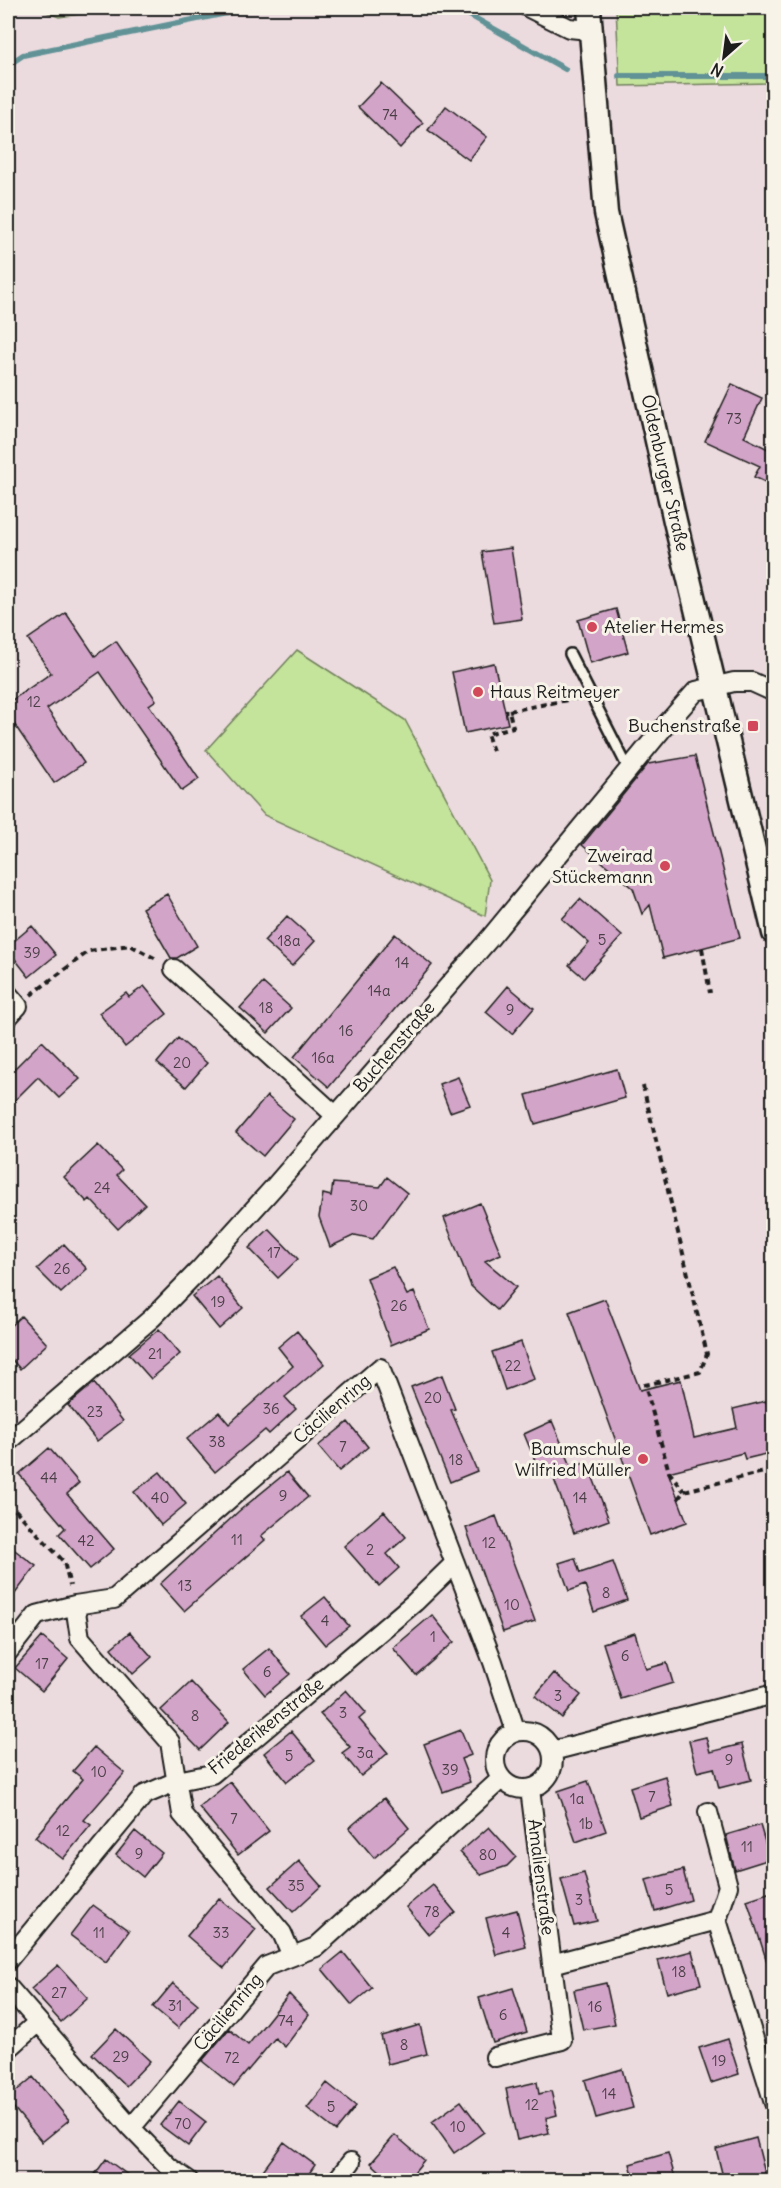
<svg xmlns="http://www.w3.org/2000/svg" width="781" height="2188" font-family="Delius,sans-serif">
<rect width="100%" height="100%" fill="#ecdbde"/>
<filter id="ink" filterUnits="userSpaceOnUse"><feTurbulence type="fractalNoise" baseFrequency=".0167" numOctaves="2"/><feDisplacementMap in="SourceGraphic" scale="12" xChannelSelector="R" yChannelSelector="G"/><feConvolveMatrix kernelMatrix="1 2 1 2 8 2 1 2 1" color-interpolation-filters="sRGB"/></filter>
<g filter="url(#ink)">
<!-- green -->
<path fill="#c4e39b" stroke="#70805c" stroke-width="1.5" d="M36,8H124L59,17Z
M616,8H773V83L620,86Z
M297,650L405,720L490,880L485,916L264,815L206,750Z"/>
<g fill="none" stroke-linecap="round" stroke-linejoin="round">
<!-- stream -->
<path stroke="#619296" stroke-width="6" d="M457,8L565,69
M8,65L23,55L251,8
M619,76H774"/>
</g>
<!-- building -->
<path fill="#d2a4c7" stroke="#1c1c1c" stroke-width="1.5" d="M381,83L423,123L400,148L358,107Z
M446,106L487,137L469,160L428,130Z
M732,384L762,398L744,437L768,449L774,438V486L754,477L760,466L705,441Z
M511,548L522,619L494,623L482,552Z
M616,609L628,652L590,663L578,620Z
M66,613L95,656L116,641L156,700L149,705L199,779L182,791L100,672L47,709L84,763L54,783L8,715V703L51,673L28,639Z
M494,663L508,724L465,733L452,672Z
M695,756L740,938L663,958L650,905L642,914L633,888L582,845L648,764Z
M167,894L197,946L177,958H171L142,908Z
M580,899L622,936L584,978L569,965L589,943L562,919Z
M287,916L315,941L292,966L264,941Z
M32,926L56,955L29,977L8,950V946Z
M395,934L432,965L329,1087L294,1057Z
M263,983L291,1008L268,1033L240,1008Z
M144,986L167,1014L125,1047L99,1013L126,993L129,997Z
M508,986L534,1008L512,1034L486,1012Z
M178,1038L207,1063L186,1087L157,1063Z
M42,1041L80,1079L59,1098L38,1077L8,1107V1075Z
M617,1069L625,1098L535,1124L526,1095Z
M458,1077L470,1105L450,1112L439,1084Z
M267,1096L294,1119L263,1156L236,1133Z
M98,1145L122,1170L117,1175L145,1204L118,1229L90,1199L87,1202L64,1177Z
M387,1177L407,1193L373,1239L355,1235L330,1247L319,1217L323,1194L331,1196L333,1183L380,1187Z
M480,1203L501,1254L485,1261L516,1287L497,1310L471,1286L444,1218Z
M269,1229L298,1259L278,1278L249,1248Z
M64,1244L87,1269L61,1293L37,1269Z
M393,1267L407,1295L414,1292L429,1329L391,1345L367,1278Z
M217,1276L243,1308L219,1329L192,1296Z
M605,1299L640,1390L681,1380L694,1438L737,1428L733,1409L766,1401L774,1432V1452L745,1459L743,1453L668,1472L687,1522L650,1535L569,1312Z
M21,1316L47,1344L20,1369L8,1355V1328Z
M159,1329L180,1354L151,1379L129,1354Z
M297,1331L324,1364L285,1397L296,1409L269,1434L265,1430L215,1472L187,1439L219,1412L229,1424L293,1366L278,1347Z
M521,1342L534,1379L505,1390L492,1352Z
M442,1375L455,1409L451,1410L477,1471L450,1482L411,1387Z
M94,1383L123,1421L97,1441L68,1405Z
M552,1421L572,1468L587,1462L609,1520L574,1533L549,1466L539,1470L524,1434Z
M348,1422L368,1447L339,1471L318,1446Z
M49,1448L79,1483L67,1494L114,1549L90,1569L59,1534L65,1528L19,1474Z
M160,1472L186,1504L161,1525L134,1492Z
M287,1472L308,1497L261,1536L265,1540L184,1611L160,1584L239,1511Z
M384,1511L406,1537L387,1554L399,1568L379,1586L344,1546Z
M496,1516L535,1621L503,1632L466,1528Z
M8,1545L36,1566L8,1603Z
M575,1558L580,1573L613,1562L627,1600L594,1612L585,1585L569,1591L559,1563Z
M325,1597L349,1626L325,1645L301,1616Z
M432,1615L454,1642L416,1675L393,1648Z
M130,1632L152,1657L133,1674L111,1648Z
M635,1633L646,1669L667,1663L673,1683L621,1699L603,1643Z
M42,1637L68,1659L42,1691L15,1668Z
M269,1648L290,1674L265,1695L243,1669Z
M554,1673L581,1695L562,1718L535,1696Z
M191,1682L229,1722L200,1750L161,1710Z
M346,1690L366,1713L359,1719L388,1753L361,1776L342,1753L350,1747L320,1714Z
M461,1730L471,1755L461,1759L470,1782L443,1792L424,1744Z
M291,1731L315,1760L287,1782L264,1753Z
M706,1737L710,1752L742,1744L751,1780L719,1788L714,1768L697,1772L689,1741Z
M94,1747L125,1773L84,1820L91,1825L63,1859L35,1837L83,1779L73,1771Z
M665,1776L673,1806L639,1817L630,1787Z
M588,1781L606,1831L576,1842L558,1791Z
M230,1782L269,1831L238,1855L199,1807Z
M384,1798L409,1828L374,1858L349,1828Z
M760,1825L770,1859L735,1870L726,1835Z
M489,1827L516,1857L507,1866L481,1875L460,1852Z
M135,1831L162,1853L143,1877L116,1855Z
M299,1861L321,1886L293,1912L270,1887Z
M683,1870L691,1900L655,1911L646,1880Z
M584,1873L597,1921L574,1926L561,1879Z
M433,1885L455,1912L429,1935L406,1907Z
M774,1891V1971H770L747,1900Z
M219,1898L256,1929L224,1968L187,1936Z
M93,1905L129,1931L106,1962L70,1935Z
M517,1910L526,1947L496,1955L486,1918Z
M692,1951L701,1984L667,1993L658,1960Z
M343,1952L372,1988L352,2005L322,1969Z
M58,1965L88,1998L61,2022L31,1989Z
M173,1983L198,2004L178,2028L153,2007Z
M606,1983L615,2024L583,2030L574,1990Z
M513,1988L527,2032L493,2043L479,1998Z
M289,1994L309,2015L285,2047L275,2038L234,2087L202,2061L229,2029L248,2045Z
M420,2025L427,2054L388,2064L381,2036Z
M116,2029L150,2061L126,2086L92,2054Z
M728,2039L739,2074L711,2083L699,2048Z
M622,2069L633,2108L596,2118L585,2080Z
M33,2077L69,2120L42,2142L8,2101V2098Z
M537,2082L539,2094L551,2091L557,2115L546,2118L549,2133L517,2140L506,2089Z
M327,2083L356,2106L336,2131L307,2108Z
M179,2101L206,2122L188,2146L160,2125Z
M461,2101L484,2132L454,2153L432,2122Z
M395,2135L424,2160L407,2181H391L371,2163Z
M756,2138L767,2181H724L716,2149Z
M284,2142L315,2165L304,2181H255Z
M668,2153L676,2181H635L630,2164Z
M106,2159L136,2181H90Z"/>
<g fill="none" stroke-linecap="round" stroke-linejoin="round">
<defs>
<path id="service" d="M570,654L629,770"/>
<path id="minor" d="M529,8L569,28L589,30
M174,969L335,1115
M8,994L18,1006L8,1017
M8,1442L152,1318L199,1270L274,1187L490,938L663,728L696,691L734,682H752L774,692
M75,1605L80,1638L170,1742L182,1814L282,1933L292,1956
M8,1652L37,1615L75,1605L114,1599L380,1368L493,1662L516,1732
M495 1760a29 29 0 1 1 58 0a29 29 0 1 1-58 0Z
M552,1751L774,1694
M530,1789L552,1964L717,1920L728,1886L708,1812
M717,1920L774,2103
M8,1960L144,1795L177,1781L212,1774L415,1602L455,1563
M8,1987L131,2128L267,1966L316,1947L501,1779
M8,2049L38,2022
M495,2057L562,2040L552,1964
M131,2128L169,2167L188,2180
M337,2180L351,2162"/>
<path id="tertiary" d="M589,8L606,213L675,521L774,933"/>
</defs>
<!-- service casing -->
<use href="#service" stroke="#1c1c1c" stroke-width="14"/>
<!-- minor casing -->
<use href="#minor" stroke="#1c1c1c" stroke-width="22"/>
<!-- tertiary casing -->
<use href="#tertiary" stroke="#1c1c1c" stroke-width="27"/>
<!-- path -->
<path stroke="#1c1c1c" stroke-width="4" stroke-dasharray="6 4.5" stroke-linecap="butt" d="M509,711L578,698
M493,751L487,734L513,727L509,711H505
M702,948L710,993
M31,995L89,951L130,945L158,960
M643,1086L707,1354L700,1372L645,1385L669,1472L684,1491
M678,1499L684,1491L772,1470
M8,1502L64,1562L70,1586"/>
<!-- service -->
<use href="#service" stroke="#f7f3e8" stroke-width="9"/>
<!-- minor -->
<use href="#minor" stroke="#f7f3e8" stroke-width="18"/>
<!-- tertiary -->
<use href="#tertiary" stroke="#f7f3e8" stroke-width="22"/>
</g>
</g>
<!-- markers -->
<g fill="#d1495b" stroke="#f7f3e8" stroke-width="2">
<circle cx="592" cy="627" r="6"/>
<circle cx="478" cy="692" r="6"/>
<rect x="747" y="720" width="12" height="12" rx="3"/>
<circle cx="665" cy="866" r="6"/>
<circle cx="643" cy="1459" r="6"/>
</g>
<g text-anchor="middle" stroke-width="6" stroke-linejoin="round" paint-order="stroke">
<!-- number labels -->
<g font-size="15" fill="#4a3e47">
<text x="390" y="120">74</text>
<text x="734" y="424">73</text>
<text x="34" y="707">12</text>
<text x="602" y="945">5</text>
<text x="289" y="946">18a</text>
<text x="32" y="958">39</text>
<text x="402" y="968">14</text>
<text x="379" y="996">14a</text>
<text x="266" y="1013">18</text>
<text x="510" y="1015">9</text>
<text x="346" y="1036">16</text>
<text x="323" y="1063">16a</text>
<text x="182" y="1068">20</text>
<text x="102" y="1193">24</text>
<text x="359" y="1211">30</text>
<text x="274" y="1258">17</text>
<text x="62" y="1274">26</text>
<text x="218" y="1307">19</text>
<text x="399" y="1311">26</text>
<text x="155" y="1359">21</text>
<text x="513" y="1371">22</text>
<text x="433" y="1403">20</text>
<text x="271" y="1414">36</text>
<text x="95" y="1417">23</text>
<text x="217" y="1447">38</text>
<text x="343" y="1452">7</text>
<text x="456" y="1465">18</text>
<text x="49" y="1483">44</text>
<text x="283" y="1501">9</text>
<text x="160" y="1503">40</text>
<text x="580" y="1503">14</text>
<text x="237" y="1545">11</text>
<text x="86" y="1546">42</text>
<text x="489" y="1548">12</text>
<text x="370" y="1555">2</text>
<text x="185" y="1591">13</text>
<text x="606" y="1598">8</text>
<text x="512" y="1610">10</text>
<text x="325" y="1626">4</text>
<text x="433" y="1642">1</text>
<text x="625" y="1661">6</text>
<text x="42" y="1669">17</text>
<text x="267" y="1677">6</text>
<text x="558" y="1701">3</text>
<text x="343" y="1718">3</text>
<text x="195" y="1721">8</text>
<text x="365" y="1758">3a</text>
<text x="289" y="1761">5</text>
<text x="729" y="1765">9</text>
<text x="450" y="1775">39</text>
<text x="99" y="1777">10</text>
<text x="652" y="1802">7</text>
<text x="577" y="1804">1a</text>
<text x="234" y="1824">7</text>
<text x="586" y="1829">1b</text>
<text x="63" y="1836">12</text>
<text x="747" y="1852">11</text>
<text x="139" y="1859">9</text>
<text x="488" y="1860">80</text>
<text x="296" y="1891">35</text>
<text x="669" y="1895">5</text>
<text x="579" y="1905">3</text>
<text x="432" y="1917">78</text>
<text x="99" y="1938">11</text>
<text x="221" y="1938">33</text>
<text x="506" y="1938">4</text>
<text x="679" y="1977">18</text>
<text x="59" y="1998">27</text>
<text x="175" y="2011">31</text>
<text x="595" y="2012">16</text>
<text x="503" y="2020">6</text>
<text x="286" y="2026">74</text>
<text x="404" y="2050">8</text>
<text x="121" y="2062">29</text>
<text x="232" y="2063">72</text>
<text x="719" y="2066">19</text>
<text x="609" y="2099">14</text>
<text x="532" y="2110">12</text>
<text x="331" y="2112">5</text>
<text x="183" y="2129">70</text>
<text x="458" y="2132">10</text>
</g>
<!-- street labels -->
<g font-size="18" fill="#1c1c1c" stroke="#f7f3e8">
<text transform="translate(665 473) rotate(77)" y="6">Oldenburger Straße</text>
<text transform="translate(394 1047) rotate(-49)" y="6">Buchenstraße</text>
<text transform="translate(332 1409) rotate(-41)" y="6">Cäcilienring</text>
<text transform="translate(266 1726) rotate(-39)" y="6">Friederikenstraße</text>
<text transform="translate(541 1877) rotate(83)" y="6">Amalienstraße</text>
<text transform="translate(228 2012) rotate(-50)" y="6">Cäcilienring</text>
</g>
<!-- poi labels -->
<g font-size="18" fill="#1c1c1c" stroke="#f7f3e8" text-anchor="end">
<text x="604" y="633" text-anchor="start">Atelier Hermes</text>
<text x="490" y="698" text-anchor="start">Haus Reitmeyer</text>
<text x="741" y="732">Buchenstraße</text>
<text x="653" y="862">Zweirad<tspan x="653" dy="21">Stückemann</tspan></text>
<text x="631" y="1455">Baumschule<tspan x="631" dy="21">Wilfried Müller</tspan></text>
</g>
</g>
<!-- margin -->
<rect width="781" height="2188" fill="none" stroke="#f7f3e8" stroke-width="30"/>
<rect x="15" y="15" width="751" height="2158" fill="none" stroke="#1c1c1c" stroke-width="2" filter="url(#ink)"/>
<!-- north arrow -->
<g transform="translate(724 57) rotate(208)" stroke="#f7f3e8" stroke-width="4.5" paint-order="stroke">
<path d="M0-4.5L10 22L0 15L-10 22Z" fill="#1c1c1c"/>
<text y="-9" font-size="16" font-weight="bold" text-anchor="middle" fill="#1c1c1c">N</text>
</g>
</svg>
